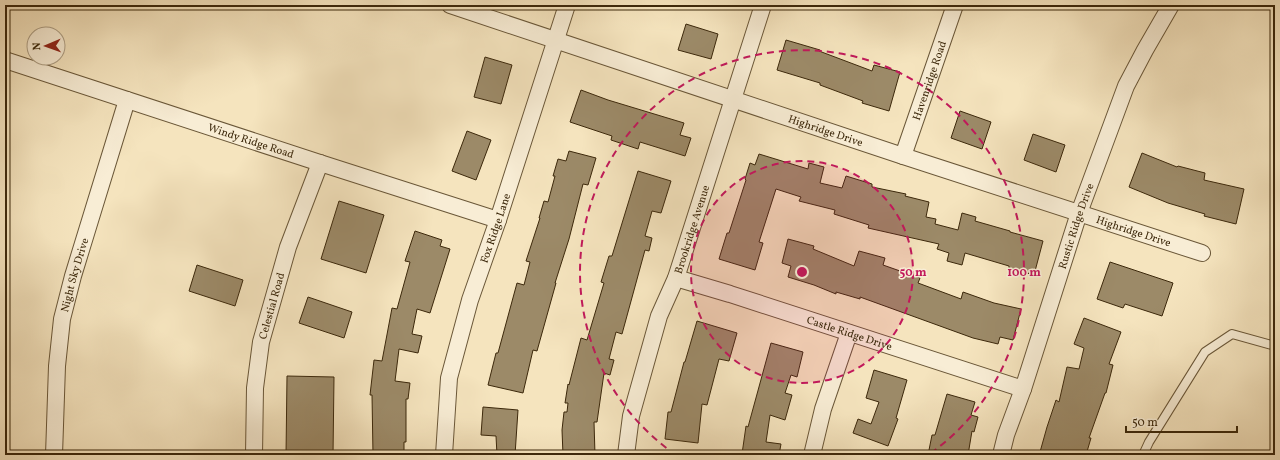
<svg xmlns="http://www.w3.org/2000/svg" width="1280" height="460" font-family="Vollkorn,serif">
<rect width="100%" height="100%" fill="#f5e4be"/>
<filter id="stains"><feTurbulence type="fractalNoise" baseFrequency=".005" numOctaves="4"/><feColorMatrix values="0 0 0 0 .2 0 0 0 0 .09 0 0 0 0 .02 0 0 0 .5 -.17"/></filter>
<radialGradient id="worn" r=".72"><stop offset=".6" stop-color="#630" stop-opacity="0"/><stop offset="1" stop-color="#630" stop-opacity=".3"/></radialGradient>
<!-- building -->
<path fill="#9c8a68" stroke="#3c280b" d="M686,24L718,34L711,59L678,50Z
M786,40L820,50L819,51L872,71L874,65L900,72L889,111L862,103L863,101L820,85V83L777,70Z
M485,57L512,65L501,104L474,97Z
M581,90L608,100L684,123L680,135L691,138L685,156L640,142L638,149L611,140L612,136L570,122Z
M960,111L991,122L982,149L951,138Z
M467,131L491,140L476,180L452,171Z
M1033,134L1065,145L1056,172L1024,160Z
M569,151L596,158L588,185L583,184L569,239L555,283H556L537,351L533,350L523,393L488,385L496,353H498L517,283L524,285L530,262L526,261L540,218H539L544,201L548,202L555,176H553L558,159L566,161Z
M1142,153L1177,167L1178,166L1205,173L1204,180L1244,189L1236,224L1204,216L1205,214L1168,203L1129,187Z
M759,154L808,169L809,163L824,167L820,183L842,188L846,176L872,184V187L906,194L905,196L929,202L926,217L936,219L935,224L958,230L962,213L976,217L975,221L1010,231V232L1043,241L1034,275L1009,268V266L965,253L962,265L947,261L949,253L937,249L939,244L868,228L869,225L834,214L835,210L799,201L801,197L776,189L759,242L763,243L755,270L719,259L727,233H729L746,180L745,179L750,163L755,165Z
M638,171L671,181L661,213L652,211L645,236L652,238L649,251L645,250L622,334L616,332L609,359L614,360L610,375L604,373L597,422H594L595,455H563L562,430L564,412H567L568,403H565L568,384L569,385L581,338L587,340L604,283L601,282L609,256H612Z
M339,201L384,215L366,273L321,259Z
M415,231L442,240L440,246L450,249L430,313L417,309L412,334L422,336L418,353L399,349L395,381L410,383L408,399H406V442H404V455H373L372,395H370L374,360L382,361L392,308L397,309L410,262L405,261Z
M788,239L814,246L813,249L854,266L859,251L885,258L883,265L920,278L918,283L961,299L963,292L994,303L1021,309L1013,340L1000,337L998,344L973,338L860,297V299L836,292V294L814,285L788,277L791,266L782,263Z
M1110,262L1173,283L1162,316L1125,304L1123,308L1097,299Z
M197,265L243,280L235,306L189,291Z
M308,297L352,312L344,338L299,323Z
M1084,318L1121,332L1109,364L1113,365L1106,393H1105L1089,438H1091L1086,455H1050L1040,452L1047,427L1056,400L1059,402L1067,367L1079,369L1084,348L1074,344Z
M697,321L737,333L729,361L719,359L707,405L702,404L698,443L665,439L668,412H671L684,362H685Z
M771,343L803,352L797,377L791,375L785,393L792,395L785,420L770,415L766,442L781,444L779,455L742,454L746,426L748,427Z
M874,370L907,380L896,418L898,419L888,446L853,433L858,419L871,424L879,402L866,398Z
M287,376L334,377L333,455H286Z
M947,394L975,402L971,415L978,417L974,432L972,431L968,455H928L932,435H935Z
M483,407L518,410L515,455H497L496,436L481,435Z"/>
<g fill="none" stroke-linecap="round" stroke-linejoin="round">
<defs>
<path id="lane" d="M1143,455L1149,442L1205,352L1232,334L1275,346"/>
<g id="street">
<path id="s1" d="M450,5L903,156L1202,253"/>
<path id="s2" d="M5,60L320,163L498,220"/>
<path id="s3" d="M903,156L955,5"/>
<path id="s4" d="M676,278L730,294L1023,389"/>
<path id="s5" d="M54,455L57,366L62,319L73,276L127,100"/>
<path id="s6" d="M254,455L255,388L261,342L288,247L320,163"/>
<path id="s7" d="M444,455L449,378L470,300L498,220L567,5"/>
<path id="s8" d="M626,455L631,416L659,316L676,278L763,5"/>
<path d="M812,455L823,409L849,333"/>
<path id="s9" d="M1001,455L1006,435L1023,389L1079,213L1126,86L1145,50L1171,5"/>
</g>
</defs>
<!-- lane casing -->
<use href="#lane" stroke="#6a5738" stroke-width="10"/>
<!-- street casing -->
<use href="#street" stroke="#6a5738" stroke-width="18"/>
<!-- lane -->
<use href="#lane" stroke="#f8edd5" stroke-width="8"/>
<!-- street -->
<use href="#street" stroke="#f8edd5" stroke-width="16"/>
</g>
<!-- distance rings -->
<circle cx="802" cy="272" r="111" fill="#c2185b" fill-opacity=".12"/>
<g fill="none" stroke="#c2185b" stroke-width="2" stroke-dasharray="7 5">
<circle cx="802" cy="272" r="111"/>
<path d="M676 455A222 222 0 1 1 928 455"/>
</g>
<g text-anchor="middle" stroke-width="3" stroke-linejoin="round" paint-order="stroke">
<!-- street labels -->
<g font-size="11" fill="#3c280b" stroke="#f8edd5">
<text dy="4" stroke="none"><textPath href="#s3" startOffset="80">Havenridge Road</textPath></text>
<text dy="4" stroke="none"><textPath href="#s1" startOffset="396">Highridge Drive</textPath></text>
<text dy="4" stroke="none"><textPath href="#s2" startOffset="259">Windy Ridge Road</textPath></text>
<text dy="4" stroke="none"><textPath href="#s9" startOffset="241">Rustic Ridge Drive</textPath></text>
<text dy="4" stroke="none"><textPath href="#s7" startOffset="234">Fox Ridge Lane</textPath></text>
<text dy="4" stroke="none"><textPath href="#s8" startOffset="236">Brookridge Avenue</textPath></text>
<text dy="4" stroke="none"><textPath href="#s1" startOffset="720">Highridge Drive</textPath></text>
<text dy="4" stroke="none"><textPath href="#s5" startOffset="182">Night Sky Drive</textPath></text>
<text dy="4" stroke="none"><textPath href="#s6" startOffset="151">Celestial Road</textPath></text>
<text dy="4" stroke="none"><textPath href="#s4" startOffset="182">Castle Ridge Drive</textPath></text>
</g>
</g>
<circle cx="802" cy="272" r="6" fill="#c2185b" stroke="#f8edd5" stroke-width="2"/>
<g font-size="12" text-anchor="middle" font-weight="bold" fill="#c2185b" stroke="#f8edd5" stroke-width="3" stroke-linejoin="round" paint-order="stroke">
<text x="913" y="276">50 m</text>
<text x="1024" y="276">100 m</text>
</g>
<!-- margin -->
<rect width="1280" height="460" fill="none" stroke="#f5e4be" stroke-width="20"/>
<rect x="6" y="6" width="1268" height="448" fill="none" stroke="#3c280b" stroke-width="2"/>
<rect x="10" y="10" width="1260" height="440" fill="none" stroke="#3c280b"/>
<!-- north arrow -->
<g transform="translate(46 46) rotate(268)"><circle r="19" fill="#f8edd5" stroke="#ad9e84"/>
<path d="M0-3L7 15L0 10L-7 15Z" fill="#8f2418"/>
<text y="-6" font-size="11" font-weight="bold" text-anchor="middle" fill="#3c280b">N</text>
</g>
<!-- scale -->
<path d="M1126 426v6h111v-6" fill="none" stroke="#3c280b" stroke-width="2"/>
<text x="1132" y="426" font-size="12" fill="#3c280b" stroke="#f8edd5" stroke-width="3" paint-order="stroke">50 m</text>
<rect width="100%" height="100%" filter="url(#stains)"/>
<rect width="100%" height="100%" fill="url(#worn)"/>
</svg>
